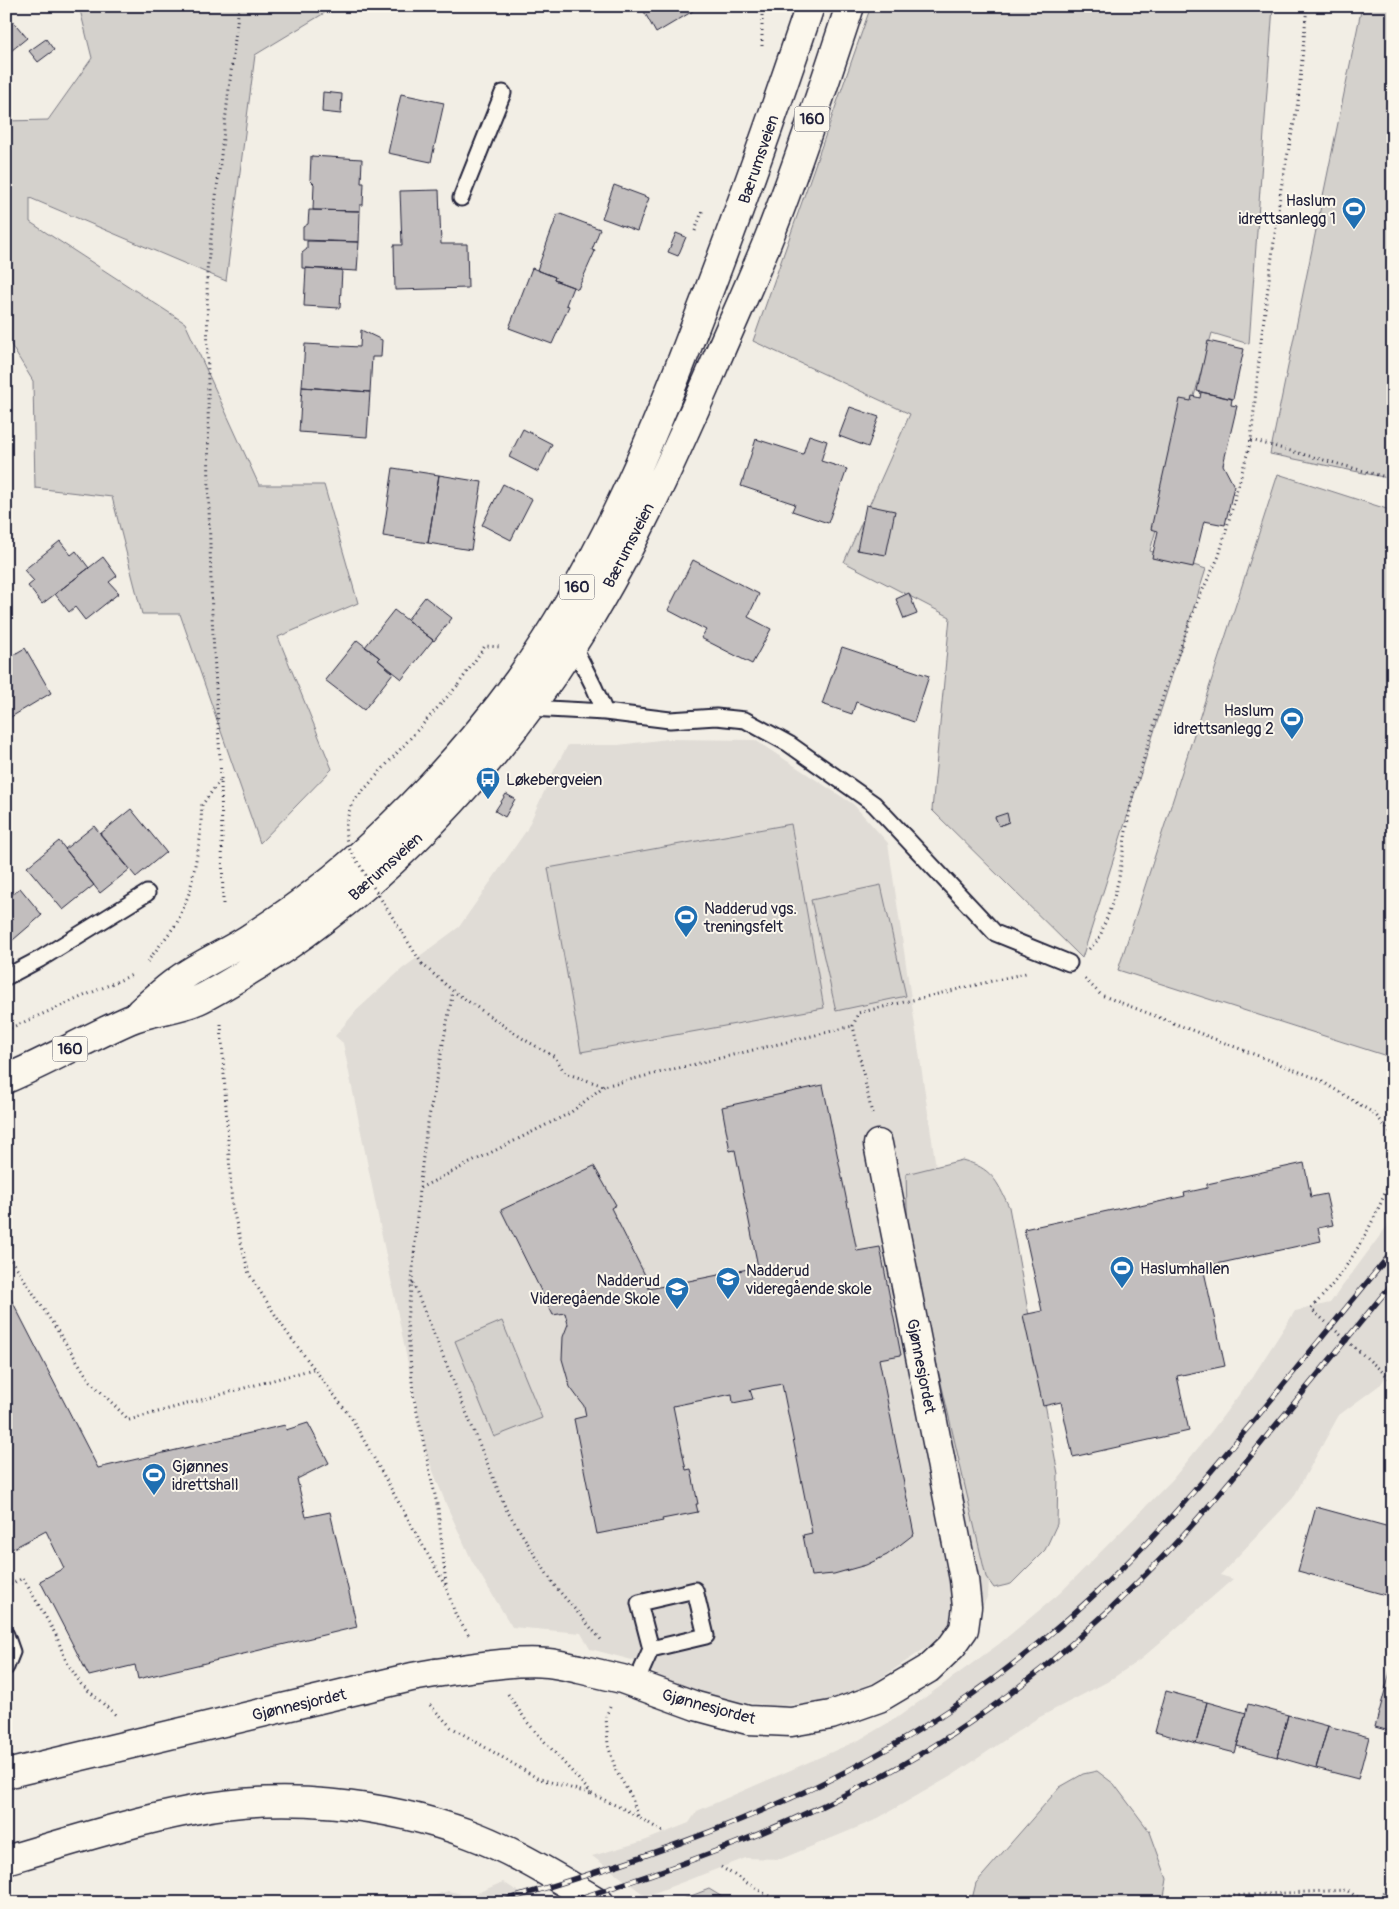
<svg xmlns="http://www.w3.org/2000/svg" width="1399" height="1909" font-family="Pangolin,sans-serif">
<rect width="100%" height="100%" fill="#f2eee5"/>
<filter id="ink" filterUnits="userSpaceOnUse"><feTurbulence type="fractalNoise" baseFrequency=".02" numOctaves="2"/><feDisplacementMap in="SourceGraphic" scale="10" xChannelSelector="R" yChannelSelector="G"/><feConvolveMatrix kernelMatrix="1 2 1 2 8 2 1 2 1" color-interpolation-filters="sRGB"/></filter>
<g filter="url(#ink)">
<!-- built -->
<path fill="#e0dcd6" d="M668,739L755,740L853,804L888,843L936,1167L989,1582L988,1595L980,1612L875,1682L829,1701L779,1706L697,1698L632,1660L590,1649L581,1633L512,1627L472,1561L446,1504L426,1453L343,1043L335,1036L357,1010L402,969L459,927L526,831L555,768L568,745H618Z
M1393,1218V1366L1381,1384L1339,1415L1293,1498L1220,1575L1233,1579L1141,1659L1107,1682L1036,1719L953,1775L873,1821L781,1859L746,1858L646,1896L592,1856L644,1841L689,1823L697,1811L859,1740L898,1717L999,1644L1060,1593L1172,1480L1211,1432L1253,1376L1295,1311L1330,1303Z
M503,1882L536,1903H410L448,1891L461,1894H475Z"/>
<!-- green -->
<path fill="#d4d1cc" stroke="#7b7a84" d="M79,6H336L255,55L226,281L30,198V222L185,323L259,485H324L358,603L278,637L332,769L260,843L180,614H142L112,497L35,488L33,381L6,337V121L48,120L92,58Z
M871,6H1273L1249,344L1212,333L1150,551L1206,569L1082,958L932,810L950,617L844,562L910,414L753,341Z
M1362,6H1393V479L1270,454Z
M1278,474L1393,511V1058L1118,970Z
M791,824L824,1008L581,1052L548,868Z
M881,885L906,996L836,1011L811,900Z
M962,1160C992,1168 997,1181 1009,1207L1058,1474L1057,1524L1045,1550L1011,1584L994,1588L986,1577L908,1240L906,1174Z
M502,1321L542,1418L494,1437L455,1341Z
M1097,1771L1114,1784L1150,1832L1167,1879L1163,1903H971L976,1883L1060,1787L1083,1774Z
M709,1889L732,1903H673Z"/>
<!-- building -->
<path fill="#c2bebe" stroke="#22223b" d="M641,6H694L692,8L693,11L656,33Z
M6,13L27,38L6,55Z
M46,39L54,50L38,62L29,51Z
M323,92L342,94L341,114L322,112Z
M401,94L444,103L431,162L388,153Z
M311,156L362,159L361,183H364L363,205H360V211L313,210L314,184L310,180Z
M614,185L649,198L637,231L602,218Z
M439,190L441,244H467L468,288L395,290L394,245H402L400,191Z
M309,210L360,211L359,242L303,240V227L308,224Z
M558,213L600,229L592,250L595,251L578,289L554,280L555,277L537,270Z
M676,233L686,237L678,256L668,252Z
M307,241L359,242L357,271L302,268V253L307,249Z
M306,268L342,270L340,308L304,306Z
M532,268L555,277L554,280L573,287L566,305L569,306L552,344L509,328Z
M361,330L382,340L381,357H372L370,392L302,387L305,344L360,347Z
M1208,341L1244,349L1233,399L1197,391Z
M302,387L370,392L367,437L299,432Z
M1201,392L1232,399L1231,405L1237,406L1223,465L1234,486L1225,525L1204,521L1193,567L1152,558L1158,531L1151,529L1180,399L1191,401L1192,396L1200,398Z
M850,407L879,417L868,447L839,436Z
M523,429L552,444L538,472L509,457Z
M809,435L827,441L821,461L847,469L828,523L792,511L795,504L741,486L756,439L803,454Z
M393,468L439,475L428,543L383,536Z
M439,475L482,482L471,550L428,543Z
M503,484L532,499L511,540L482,525Z
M866,505L895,511L886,555L857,550Z
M60,541L71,555L76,551L89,568L42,604L28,586L34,581L24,570Z
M103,557L117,576L109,582L119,593L85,620L75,607L69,612L55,594Z
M693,560L759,594L748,617L771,629L752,664L701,638L706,630L668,610Z
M909,593L917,614L904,619L896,599Z
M425,597L452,618L434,641L407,620Z
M394,610L433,640L402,679L378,660L380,658L365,647Z
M357,640L380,658L378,660L393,673L364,710L325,680Z
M842,647L929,676L914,722L856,702L852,714L822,704Z
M25,648L51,693L6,720V659Z
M506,794L515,799L505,817L495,811Z
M131,809L166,852L136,877L100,834Z
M1007,813L1009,822L999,826L995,817Z
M94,826L130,869L100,893L65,849Z
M59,841L94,885L63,910L27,867Z
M20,888L42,915L6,946V900Z
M823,1085L857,1251L880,1247L901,1355L879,1359L914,1534L887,1555L866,1565L834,1574L811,1576L803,1535L812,1533L782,1384L750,1390L753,1399L733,1403L732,1394L673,1406L686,1470L691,1469L698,1504H696L698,1512L662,1519L663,1521L597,1534L574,1419L586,1416L584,1406L570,1387L562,1359L563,1337L568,1324L565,1313L553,1315L501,1210L594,1166L616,1205L611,1208L648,1281L649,1289L758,1267L735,1150L730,1151L722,1107Z
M1304,1163L1311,1197L1326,1194L1333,1225L1318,1228L1321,1241L1203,1267L1225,1366L1177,1376L1189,1431L1073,1457L1061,1402L1043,1406L1023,1315L1042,1311L1024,1229L1140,1204V1206L1185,1196L1184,1193L1207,1188V1184Z
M6,1289L98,1468L285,1425L286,1430L308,1423L329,1463L297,1479L306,1517L330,1512L357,1627L138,1679L135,1665L89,1676L40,1581L64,1568L46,1531L6,1552Z
M1316,1507L1393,1528V1597L1298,1571Z
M1393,1661V1732L1375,1727Z
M1166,1691L1207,1702L1196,1743L1155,1732Z
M1207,1702L1246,1713L1235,1753L1196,1743Z
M1248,1704L1288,1715L1277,1757L1237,1746Z
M1288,1715L1328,1726L1316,1768L1277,1757Z
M1328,1726L1369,1737L1358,1779L1316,1768Z"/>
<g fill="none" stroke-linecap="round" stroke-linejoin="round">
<defs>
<path id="lane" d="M461,198L503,93
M529,708L605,712L594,687L573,645
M605,712L670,720L716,717L745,720L789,744L874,804L995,933L1069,963
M6,977L40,959L147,893
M6,1635L12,1652L6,1667
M635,1685L651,1649L706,1636L695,1590L639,1603L651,1649"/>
<path id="street" d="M579,1669L622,1679L696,1706L748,1720L791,1722L831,1715L879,1698L928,1669L952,1646L964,1629L967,1607L964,1579L878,1144
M6,1774L412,1677L435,1673"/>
<path id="secondary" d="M6,1860C68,1842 130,1822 193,1810C282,1792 384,1803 469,1834C515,1851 557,1878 600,1903"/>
<path id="primary" d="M140,1012C152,1001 165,989 178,980C200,964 226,953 248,939C292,911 334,880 372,844C425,794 475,740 518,681C596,572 649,448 696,324C737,219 774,113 810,6
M6,1079C48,1061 88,1038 129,1020C151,1010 176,1010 198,1000C219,990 240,976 260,964C384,886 495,767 574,643C628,559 670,466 710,375C730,327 753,279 772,230C801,157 825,81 850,6"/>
</defs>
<!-- lane casing -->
<use href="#lane" stroke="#22223b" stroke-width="19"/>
<!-- street casing -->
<use href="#street" stroke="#22223b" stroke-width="31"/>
<!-- secondary casing -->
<use href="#secondary" stroke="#22223b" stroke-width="31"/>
<!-- primary casing -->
<use href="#primary" stroke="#22223b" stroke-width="31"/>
<!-- path -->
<path stroke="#22223b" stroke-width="3" stroke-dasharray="1 4" stroke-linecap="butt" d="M762,46V6
M695,231L703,209
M1251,440L1393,479
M458,685L485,646L502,647
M223,904L221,778L212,616L209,508L207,271L239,6
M1089,949L1099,939L1113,901L1119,878L1126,831L1133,794L1164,693L1197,602L1219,556L1251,440L1261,341L1281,188L1298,102L1307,6
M147,962L177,923L190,891L200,839L202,805L221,779
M422,964L453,991L525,1040L555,1057L565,1073L604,1086L853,1026
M1085,979L1101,995L1318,1079L1375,1114L1393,1136
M221,1024L232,1206L249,1274L285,1330L352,1419L446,1587L456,1616L470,1637
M6,1030L132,975
M872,1114L853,1026L858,1013L1026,973
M420,1188L570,1113L604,1086
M6,1258L13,1262L90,1381L129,1420L313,1369
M413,1283L506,1509L554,1585L603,1642
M1315,1304C1351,1267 1376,1220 1393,1172
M1385,1374L1393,1382
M446,1584L438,1509L413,1394L407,1319L412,1282L419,1189L426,1133L453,991
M6,1587L23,1578L56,1635L66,1661L81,1684L117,1716
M508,1694L527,1722L592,1794L632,1813L665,1833
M430,1705L451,1727L537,1778L591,1794
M610,1707L606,1717L608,1745L616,1771L631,1796L638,1816
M721,1867L780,1903
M1195,1903L1208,1897L1346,1890L1367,1903
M1380,1903L1393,1874"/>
<!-- lane -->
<use href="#lane" stroke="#fbf7ec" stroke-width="15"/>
<!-- street -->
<use href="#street" stroke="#fbf7ec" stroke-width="28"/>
<!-- secondary -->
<use href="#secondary" stroke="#fbf7ec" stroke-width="28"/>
<!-- primary -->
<use href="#primary" stroke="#fbf7ec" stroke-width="28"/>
<defs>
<path id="rail" d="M496,1903C596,1873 696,1841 791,1798C914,1743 1027,1663 1122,1568C1174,1517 1220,1461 1266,1406C1308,1354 1350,1303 1393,1251
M564,1903C673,1869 779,1831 880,1777C974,1727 1062,1658 1138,1582C1186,1535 1229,1483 1271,1431C1312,1382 1352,1332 1393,1283"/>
</defs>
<!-- rail casing -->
<use href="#rail" stroke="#22223b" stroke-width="5.5"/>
<!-- rail -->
<use href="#rail" stroke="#fbf7ec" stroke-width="4" stroke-dasharray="11" stroke-linecap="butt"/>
<defs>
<path id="street-bridge" d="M435,1673C472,1668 511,1660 548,1663C559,1664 569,1667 579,1669"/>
</defs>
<!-- street-bridge casing -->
<use href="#street-bridge" stroke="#22223b" stroke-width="31" stroke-linecap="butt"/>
<!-- path-bridge -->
<path stroke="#22223b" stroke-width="3" stroke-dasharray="1 4" stroke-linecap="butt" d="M422,964L350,850C342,832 346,821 352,803L458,685
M1315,1304L1311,1309L1385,1374"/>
<!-- street-bridge -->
<use href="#street-bridge" stroke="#fbf7ec" stroke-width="28"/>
</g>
</g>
<!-- icons -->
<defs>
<symbol id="stadium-pin" viewBox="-11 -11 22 30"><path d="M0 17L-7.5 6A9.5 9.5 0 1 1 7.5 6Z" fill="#1f6fb2" stroke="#fbf7ec"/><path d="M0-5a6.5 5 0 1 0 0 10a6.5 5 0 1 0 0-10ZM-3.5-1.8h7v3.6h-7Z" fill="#fff"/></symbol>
<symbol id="bus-pin" viewBox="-11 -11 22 30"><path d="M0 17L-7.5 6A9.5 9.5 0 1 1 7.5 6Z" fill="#1f6fb2" stroke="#fbf7ec"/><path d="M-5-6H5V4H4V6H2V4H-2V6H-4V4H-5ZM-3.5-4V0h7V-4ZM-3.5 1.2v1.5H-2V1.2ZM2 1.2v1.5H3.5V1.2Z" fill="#fff"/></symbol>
<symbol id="school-pin" viewBox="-11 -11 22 30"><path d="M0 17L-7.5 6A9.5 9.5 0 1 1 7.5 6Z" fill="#1f6fb2" stroke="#fbf7ec"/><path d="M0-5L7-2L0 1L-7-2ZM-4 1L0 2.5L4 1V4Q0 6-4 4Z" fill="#fff"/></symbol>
</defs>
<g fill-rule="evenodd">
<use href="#stadium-pin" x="1340" y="195" width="28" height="38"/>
<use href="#stadium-pin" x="1278" y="705" width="28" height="38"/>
<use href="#bus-pin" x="474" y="765" width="28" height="38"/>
<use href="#stadium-pin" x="672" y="903" width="28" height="38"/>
<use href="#stadium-pin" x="1108" y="1254" width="28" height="38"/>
<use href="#school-pin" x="714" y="1265" width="28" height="38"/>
<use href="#school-pin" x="663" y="1275" width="28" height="38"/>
<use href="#stadium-pin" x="140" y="1461" width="28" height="38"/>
</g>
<g text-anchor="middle" stroke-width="4" stroke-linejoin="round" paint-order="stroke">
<!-- shield labels -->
<g fill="#fbf7ec" stroke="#636270" stroke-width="1">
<rect x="794.5" y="106.5" width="35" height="25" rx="4"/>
<rect x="559.5" y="574.5" width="35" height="25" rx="4"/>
<rect x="52.5" y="1036.5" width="35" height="25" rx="4"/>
</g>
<g font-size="15" font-weight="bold" fill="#22223b">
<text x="812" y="124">160</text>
<text x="577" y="592">160</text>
<text x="70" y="1054">160</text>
</g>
<!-- street labels -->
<g font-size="16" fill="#22223b" stroke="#fbf7ec">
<text transform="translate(758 159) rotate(-71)" y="6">Bærumsveien</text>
<text transform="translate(628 545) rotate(-63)" y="6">Bærumsveien</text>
<text transform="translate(385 866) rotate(-42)" y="6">Bærumsveien</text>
<text transform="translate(922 1366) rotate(79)" y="6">Gjønnesjordet</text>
<text transform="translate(299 1704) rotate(-13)" y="6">Gjønnesjordet</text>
<text transform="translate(709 1706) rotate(15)" y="6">Gjønnesjordet</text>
</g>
<!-- poi labels -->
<g font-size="16" fill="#22223b" stroke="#fbf7ec" text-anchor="start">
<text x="1336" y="206" text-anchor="end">Haslum<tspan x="1336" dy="18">idrettsanlegg 1</tspan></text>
<text x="1274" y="716" text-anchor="end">Haslum<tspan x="1274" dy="18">idrettsanlegg 2</tspan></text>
<text x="506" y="785">Løkebergveien</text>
<text x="704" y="914">Nadderud vgs.<tspan x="704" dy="18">treningsfelt</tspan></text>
<text x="1140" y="1274">Haslumhallen</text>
<text x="746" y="1276">Nadderud<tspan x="746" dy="18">videregående skole</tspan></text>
<text x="660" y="1286" text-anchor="end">Nadderud<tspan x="660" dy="18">Videregående Skole</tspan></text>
<text x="172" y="1472">Gjønnes<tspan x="172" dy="18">idrettshall</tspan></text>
</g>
</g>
<!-- margin -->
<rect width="1399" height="1909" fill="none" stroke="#fbf7ec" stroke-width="25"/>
<rect x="12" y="12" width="1374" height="1884" fill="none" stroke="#22223b" stroke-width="2" filter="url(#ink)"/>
</svg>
